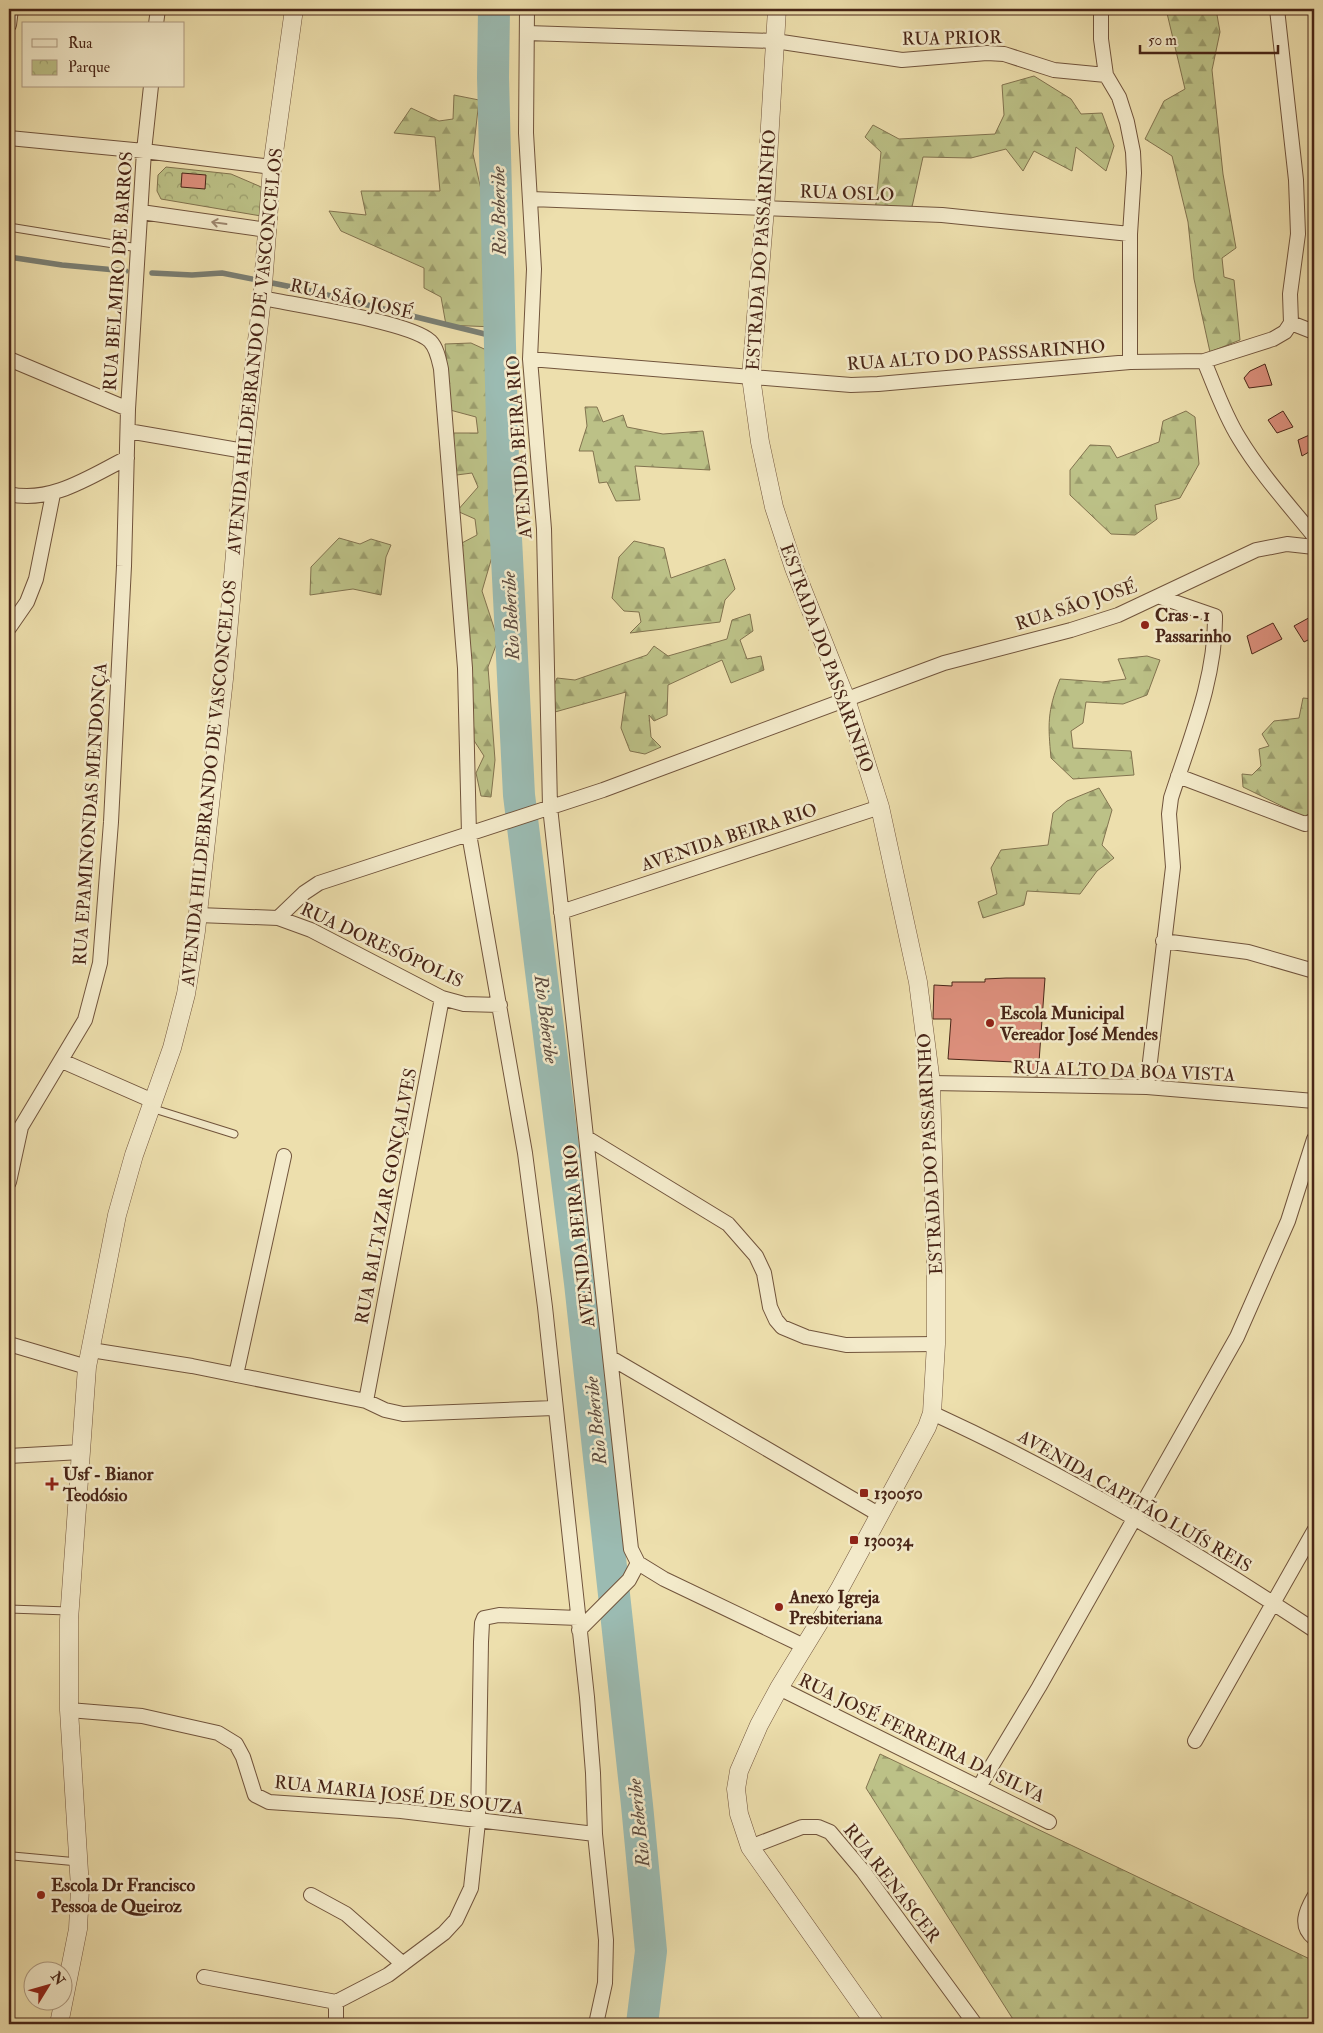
<svg xmlns="http://www.w3.org/2000/svg" width="1323" height="2033" font-family="'IM FELL Double Pica',serif">
<defs>
<pattern id="forest-firs" width="22" height="20" patternUnits="userSpaceOnUse" patternTransform="scale(1.25)"><rect width="22" height="20" fill="#bcc187"/><path d="M5 1l3.5 6h-7zM16 11l3.5 6h-7z" fill="#9b9d6d"/></pattern>
<pattern id="park-crowns" width="20" height="18" patternUnits="userSpaceOnUse" patternTransform="scale(1.25)"><rect width="20" height="18" fill="#bcc187"/><path d="M2 6a3 3 0 1 1 6 0M12 15a3 3 0 1 1 6 0" fill="none" stroke="#9b9d6d"/></pattern>
</defs>
<rect width="100%" height="100%" fill="#eddfad"/>
<filter id="stains"><feTurbulence type="fractalNoise" baseFrequency=".004" numOctaves="4"/><feColorMatrix values="0 0 0 0 .2 0 0 0 0 .09 0 0 0 0 .02 0 0 0 .5 -.17"/></filter>
<radialGradient id="worn" r=".72"><stop offset=".6" stop-color="#630" stop-opacity="0"/><stop offset="1" stop-color="#630" stop-opacity=".3"/></radialGradient>
<!-- forest -->
<path fill="url(#forest-firs)" stroke="#82734f" d="M1166,9H1216L1220,32L1212,70L1223,174L1236,248L1222,258L1224,277L1234,280L1240,340L1210,352L1194,279L1188,222L1172,156L1145,139L1164,101L1185,89Z
M1034,76L1071,99L1081,114L1102,113L1114,146L1106,171L1076,147L1072,171L1034,151L1023,171L1006,149L971,158L923,157L912,207L875,213L881,152L865,137L873,125L899,139L995,134L1004,115L1002,85Z
M454,95L479,100L473,154L487,216L494,327L446,325L441,297L424,288V268L341,231L329,211L366,215L361,191H440L435,137L394,133L411,108L439,121L453,119Z
M471,343L493,353L492,444L494,550L482,591L498,640L488,667L495,760L491,797L481,796L476,773L484,756L473,739L460,544L477,535L475,519L457,511L478,487L472,473L449,476L454,433H478L476,417L450,410L445,344Z
M585,407H597L603,422L623,415L627,427L663,434L703,431L710,470L635,466L640,500L616,501L607,482L599,483L593,451H579L587,426Z
M1186,411L1195,417L1199,464L1180,498L1155,505L1157,519L1135,535L1111,534L1070,495V470L1090,445L1110,446L1117,458L1159,442L1163,421Z
M339,538L360,544L371,539L391,545L386,557L381,595L353,589L310,595L311,567Z
M634,541L664,548L671,578L725,559L735,589L725,600L720,622L630,633L641,622L639,612L624,611L612,598L619,557Z
M750,614L753,631L740,640L747,659L761,656L764,670L731,683L722,660L668,685L667,715L654,721L649,715L651,737L661,747L645,754L630,751L621,728L626,692L555,712L554,685L557,678L575,680L647,655L654,646L668,656L727,639L732,620Z
M1147,656L1160,660L1147,695L1123,704L1086,702L1083,723L1071,731L1073,748L1131,751L1134,775L1073,779L1051,758C1048,725 1047,711 1060,679L1102,682L1126,679L1118,659Z
M1303,698L1314,699L1312,753L1314,754V810L1304,817L1243,787L1242,774L1252,775L1261,766L1259,749L1269,746L1262,734L1274,721L1299,718Z
M1099,788L1112,810L1102,845L1114,858L1097,871L1080,894L1027,891L1024,905L983,918L978,902L997,894L991,868L1001,850L1048,845L1053,813L1067,801Z
M880,1754L1314,1961V2024H1016L866,1788Z"/>
<!-- park -->
<path fill="url(#park-crowns)" stroke="#82734f" d="M166,167L231,174L259,186L263,188L261,216L161,199L157,191L158,175Z"/>
<g fill="none" stroke-linecap="round" stroke-linejoin="round">
<!-- stream -->
<path stroke="#7a7f74" stroke-width="5.5" d="M9,257L62,265L126,271
M152,273L192,275L222,273L307,290L501,338"/>
<!-- river -->
<path stroke="#9bbbb2" stroke-width="32" d="M494,9L493,77L504,499L519,795L580,1283L637,1805L651,1951L642,2024"/>
</g>
<!-- building -->
<path fill="#dc8f7c" stroke="#482517" d="M182,173L206,175L205,189L181,187Z
M1265,364L1272,385L1249,388L1244,378L1250,371Z
M1283,411L1293,427L1277,433L1268,420Z
M1314,433V449L1302,456L1298,440Z
M1314,615V637L1304,642L1294,626Z
M1273,623L1282,639L1252,654L1247,636Z
M1006,978H1045L1038,1076L1014,1074V1062L948,1059L951,1019H933L934,985L952,986V982H985V979Z"/>
<g fill="none" stroke-linecap="round" stroke-linejoin="round">
<defs>
<path id="service" d="M9,227L138,248
M151,1108L234,1134
M9,1609L68,1611
M9,1857L13,1856L78,1862"/>
<path id="minor" d="M527,9L526,133L534,269L530,359L544,529L550,807L631,1549L638,1563L664,1579L804,1646
M1101,9V39L1106,75L1119,97L1127,122L1133,152L1134,173L1130,234V362
M156,24L158,9
M9,25L11,9
M527,33L775,41L902,60L987,53L1004,54L1054,70L1106,75
M9,138L144,151L272,167
M531,199L942,215L1130,234
M141,212L267,230
M262,298C295,305 410,322 430,341C437,348 439,360 441,369L465,668L469,834L525,1153L545,1307L587,1697L593,1773L595,1834L606,1940L605,1983L596,2024
M1291,323L1314,332
M9,359L128,409
M530,359L851,385L878,384L1130,362L1204,361L1273,339L1285,332L1291,323L1290,294L1298,234L1296,180L1277,9
M1204,361C1215,387 1224,414 1239,438C1260,473 1288,504 1314,536
M128,431L244,451
M9,494C51,504 91,476 127,458
M9,628L27,602L36,579L53,494
M1178,776L1305,824L1314,821
M561,912L880,807
M198,915L278,918L311,930L442,998L464,1004L500,1005
M278,918L304,893L319,883L603,790L944,663L1071,630L1118,615L1256,550L1287,544L1314,547
M1163,941L1248,952L1314,971
M62,1061L153,1101
M931,1083L1147,1087L1314,1101
M1147,1087L1173,867L1169,814L1171,798C1190,739 1216,678 1215,616L1160,597
M587,1138L728,1224L756,1256L764,1273L770,1307L776,1320L782,1327L806,1337L846,1345L936,1344
M9,1182L21,1127L85,1020L100,963L111,822L124,566L128,409L144,151L151,86
M9,1344L87,1367
M91,1350L192,1366L366,1401L385,1410L403,1414L554,1408
M611,1358L880,1515
M236,1375L284,1156
M366,1401L442,998
M932,1413C1065,1474 1192,1549 1314,1630
M9,1456L81,1452
M579,1630L629,1580L638,1563
M779,1688L1049,1822
M69,1710L142,1716L218,1733L236,1744L243,1757L255,1795L269,1802L401,1811L595,1834
M1195,1741L1314,1531
M979,1787L1039,1687L1237,1337L1288,1221L1314,1139
M750,1847L802,1827H818L830,1832L863,1871L975,2024
M311,1895L346,1914L403,1964
M1314,1897C1306,1911 1299,1926 1314,1938
M204,1977L336,2002
M336,2002L388,1975L444,1933L456,1920L471,1888L478,1822L481,1642L482,1623L484,1618L499,1615L578,1618
M336,2024V2002"/>
<path id="tertiary" d="M777,9L765,209L751,377L760,442L774,507L794,568L846,699L880,807L918,982L931,1083L936,1268V1344L932,1413L927,1427L839,1590L779,1688L759,1725L739,1771L736,1789L739,1814L750,1847L875,2024
M59,2024L78,1929L80,1888L69,1710V1620L87,1367L117,1215L134,1155L172,1048L186,994L196,931L224,679L244,451L262,298L272,167L294,9"/>
</defs>
<!-- service casing -->
<use href="#service" stroke="#71543c" stroke-width="9"/>
<!-- minor casing -->
<use href="#minor" stroke="#71543c" stroke-width="16"/>
<!-- tertiary casing -->
<use href="#tertiary" stroke="#71543c" stroke-width="19"/>
<!-- service -->
<use href="#service" stroke="#f3eaca" stroke-width="7"/>
<!-- minor -->
<use href="#minor" stroke="#f3eaca" stroke-width="14"/>
<!-- tertiary -->
<use href="#tertiary" stroke="#f3eaca" stroke-width="18"/>
</g>
<!-- one-way arrows -->
<defs><path id="oneway-shaft" d="M-6 0H5M1.5-3L5.5 0L1.5 3" fill="none" stroke-width="1.6" stroke-linecap="round" stroke-linejoin="round" transform="scale(1.25)"/></defs>
<use stroke="#9e8870" href="#oneway-shaft" transform="translate(219 223) rotate(-172)"/>
<!-- markers -->
<g fill="#8f2418" stroke="#f3eaca" stroke-width="2">
<circle cx="1145" cy="625" r="5"/>
<circle cx="990" cy="1023" r="5"/>
<path d="M49.5 1476.5h5v5h5v5h-5v5h-5v-5h-5v-5h5z"/>
<rect x="859" y="1488" width="10" height="10" rx="2.5"/>
<rect x="849" y="1535" width="10" height="10" rx="2.5"/>
<circle cx="779" cy="1607" r="5"/>
<circle cx="41" cy="1895" r="5"/>
</g>
<g text-anchor="middle" stroke-width="5" stroke-linejoin="round" paint-order="stroke">
<!-- street labels -->
<g font-size="18" fill="#482517" stroke="#f3eaca">
<text transform="translate(952 38) rotate(-1)" y="6">RUA PRIOR</text>
<text transform="translate(847 193) rotate(2)" y="6">RUA OSLO</text>
<text transform="translate(761 250) rotate(-86)" y="6">ESTRADA DO PASSARINHO</text>
<text transform="translate(118 271) rotate(-86)" y="6">RUA BELMIRO DE BARROS</text>
<text transform="translate(352 299) rotate(13)" y="6">RUA SÃO JOSÉ</text>
<text transform="translate(255 351) rotate(-84)" y="6">AVENIDA HILDEBRANDO DE VASCONCELOS</text>
<text transform="translate(976 355) rotate(-4)" y="6">RUA ALTO DO PASSSARINHO</text>
<text transform="translate(519 447) rotate(-94)" y="6">AVENIDA BEIRA RIO</text>
<text transform="translate(1076 605) rotate(-18)" y="6">RUA SÃO JOSÉ</text>
<text transform="translate(827 658) rotate(70)" y="6">ESTRADA DO PASSARINHO</text>
<text transform="translate(209 783) rotate(-84)" y="6">AVENIDA HILDEBRANDO DE VASCONCELOS</text>
<text transform="translate(90 814) rotate(-86)" y="6">RUA EPAMINONDAS MENDONÇA</text>
<text transform="translate(729 837) rotate(-18)" y="6">AVENIDA BEIRA RIO</text>
<text transform="translate(382 945) rotate(25)" y="6">RUA DORESÓPOLIS</text>
<text transform="translate(1124 1071) rotate(2)" y="6">RUA ALTO DA BOA VISTA</text>
<text transform="translate(930 1154) rotate(-93)" y="6">ESTRADA DO PASSARINHO</text>
<text transform="translate(386 1196) rotate(-79)" y="6">RUA BALTAZAR GONÇALVES</text>
<text transform="translate(579 1236) rotate(-96)" y="6">AVENIDA BEIRA RIO</text>
<text transform="translate(1135 1501) rotate(30)" y="6">AVENIDA CAPITÃO LUÍS REIS</text>
<text transform="translate(922 1738) rotate(26)" y="6">RUA JOSÉ FERREIRA DA SILVA</text>
<text transform="translate(399 1795) rotate(6)" y="6">RUA MARIA JOSÉ DE SOUZA</text>
<text transform="translate(892 1883) rotate(52)" y="6">RUA RENASCER</text>
</g>
<!-- poi labels -->
<g font-size="18" font-weight="bold" fill="#482517" stroke="#f3eaca" text-anchor="start">
<text x="1155" y="621">Cras - 1<tspan x="1155" dy="21">Passarinho</tspan></text>
<text x="1000" y="1019">Escola Municipal<tspan x="1000" dy="21">Vereador José Mendes</tspan></text>
<text x="63" y="1480">Usf - Bianor<tspan x="63" dy="21">Teodósio</tspan></text>
<text x="874" y="1499">130050</text>
<text x="864" y="1546">130034</text>
<text x="789" y="1603">Anexo Igreja<tspan x="789" dy="21">Presbiteriana</tspan></text>
<text x="51" y="1891">Escola Dr Francisco<tspan x="51" dy="21">Pessoa de Queiroz</tspan></text>
</g>
<!-- water labels -->
<g font-size="19" font-style="italic" fill="#5d4a3e" stroke="#f3eaca">
<text transform="translate(498 211) rotate(-91)" y="7">Rio Beberibe</text>
<text transform="translate(510 616) rotate(-93)" y="7">Rio Beberibe</text>
<text transform="translate(547 1019) rotate(83)" y="7">Rio Beberibe</text>
<text transform="translate(595 1421) rotate(-96)" y="7">Rio Beberibe</text>
<text transform="translate(638 1823) rotate(-96)" y="7">Rio Beberibe</text>
</g>
</g>
<!-- margin -->
<rect width="1323" height="2033" fill="none" stroke="#eddfad" stroke-width="30"/>
<rect x="10" y="10" width="1303" height="2013" fill="none" stroke="#482517" stroke-width="2.5"/>
<rect x="15" y="15" width="1293" height="2003" fill="none" stroke="#482517"/>
<!-- legend -->
<rect x="22" y="22" width="162" height="65" fill="#f3eaca" stroke="#af9b82"/>
<rect x="32" y="39" width="25" height="8" fill="#f3eaca" stroke="#af9b82"/>
<text x="68" y="48" font-size="15" fill="#482517">Rua</text>
<rect x="32" y="60" width="25" height="15" fill="url(#park-crowns)" stroke="#af9b82"/>
<text x="68" y="72" font-size="15" fill="#482517">Parque</text>
<!-- north arrow -->
<g transform="translate(48 1986) rotate(53)"><circle r="24" fill="#f3eaca" stroke="#af9b82"/>
<path d="M0-4L9 19L0 12L-9 19Z" fill="#8f2418"/>
<text y="-8" font-size="14" font-weight="bold" text-anchor="middle" fill="#482517">N</text>
</g>
<!-- scale -->
<path d="M1140 45v8h138v-8" fill="none" stroke="#482517" stroke-width="2.5"/>
<text x="1148" y="45" font-size="15" fill="#482517" stroke="#f3eaca" stroke-width="4" paint-order="stroke">50 m</text>
<rect width="100%" height="100%" filter="url(#stains)"/>
<rect width="100%" height="100%" fill="url(#worn)"/>
</svg>
